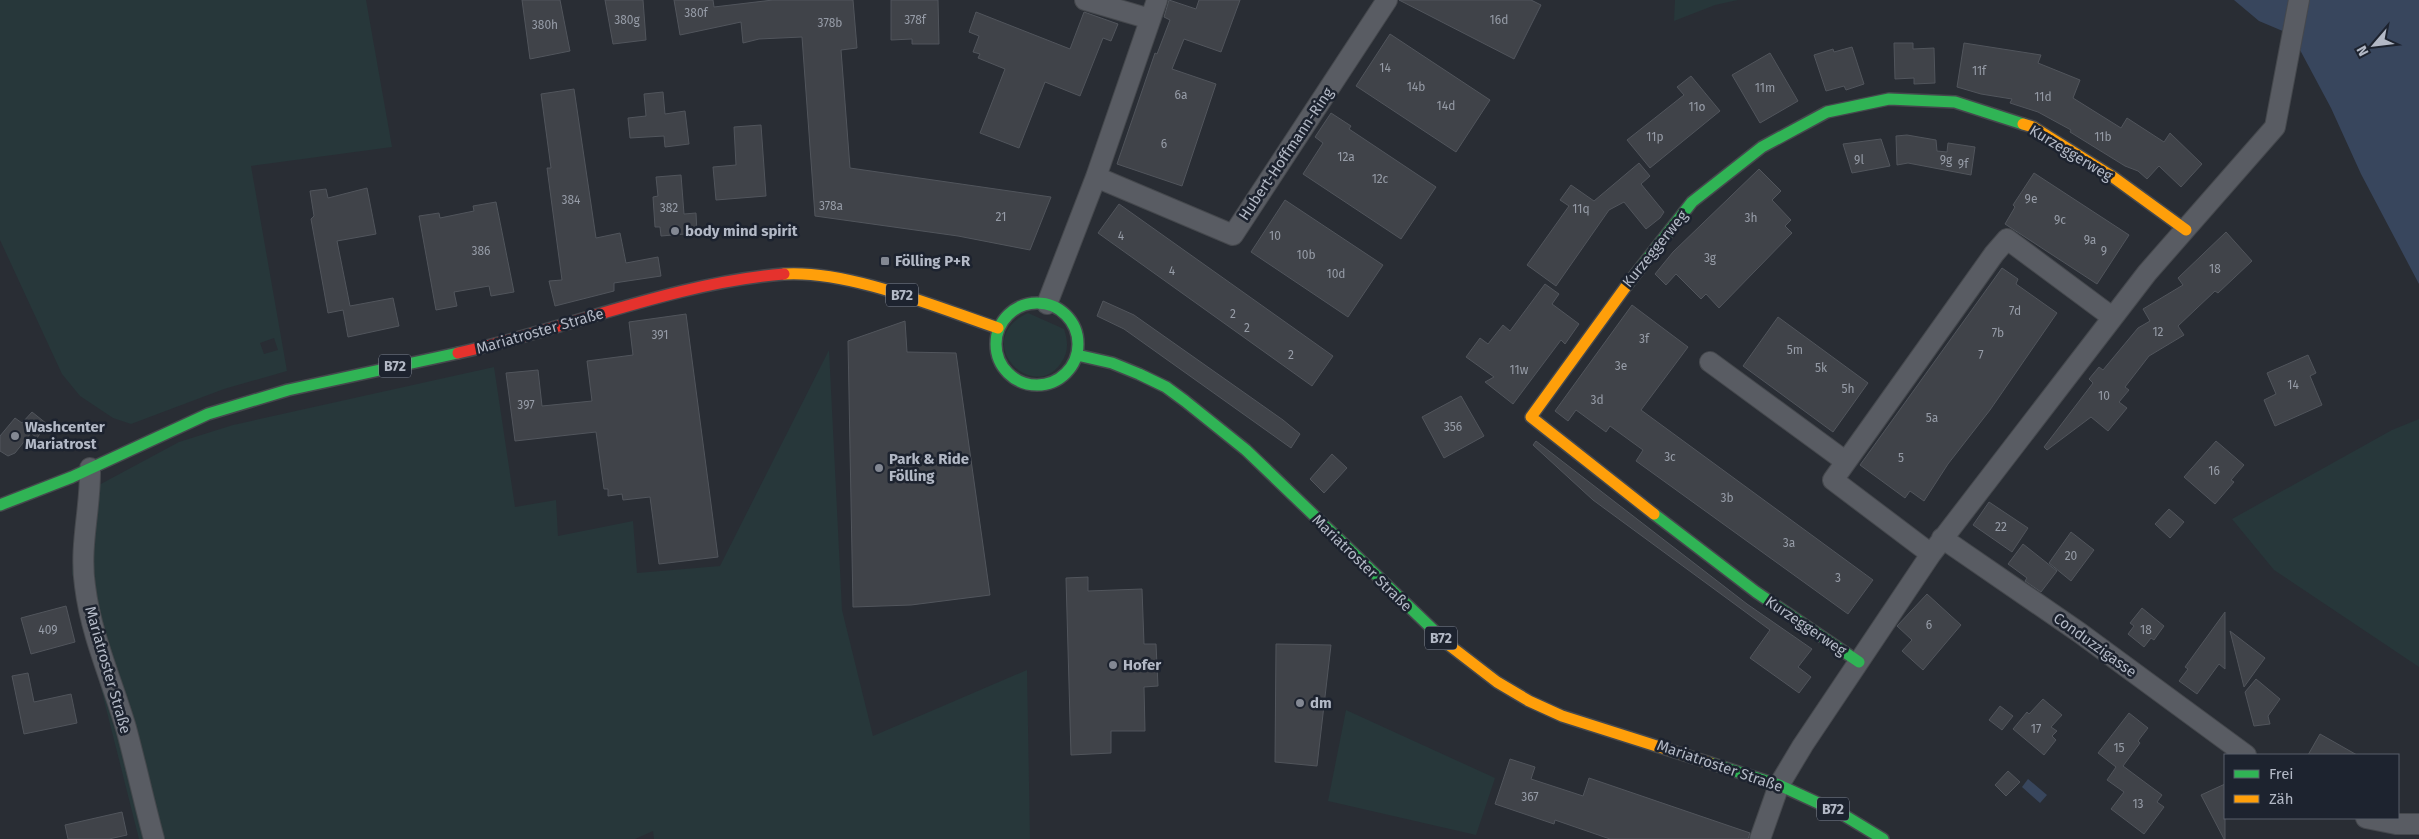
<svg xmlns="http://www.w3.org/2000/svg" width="2419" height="839" font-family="'Fira Sans',sans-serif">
<rect width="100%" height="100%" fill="#292d34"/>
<!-- green -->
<path fill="#27373a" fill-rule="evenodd" d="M0,0H366L392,147L251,166L287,371L224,389L131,424L113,418L80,396L62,374L0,240ZM274,338L278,350L264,354L260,343Z
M1675,0H1738L1715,5L1674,21Z
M1028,313L1064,329C1068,341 1069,352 1061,363C1033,405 969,340 1028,313Z
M829,350L842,610L873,736L1027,670L1030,839H654L653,831L635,839H139L72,573L76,526L84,493L179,442L233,425L494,367L515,507L556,500L558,536L633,521L637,573L720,566Z
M2419,419V667L2274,570L2232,519L2392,430Z
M1346,710L1495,778L1476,835L1328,801Z"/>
<!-- water -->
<path fill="#38465d" d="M2234,0H2419V284L2361,174L2331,108L2292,35L2259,21Z
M2028,779L2047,795L2040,803L2022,787Z"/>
<!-- building -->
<path fill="#404349" stroke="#51555c" d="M522,0H560L570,51L530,59Z
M605,0H643L646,40L613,44Z
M674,0H713L714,7L773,0H853L857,48L841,50L850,168L1051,197L1030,250L958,236L815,216L802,37L759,39L743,43L741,22L680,35Z
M891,0H938L939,44H912V39L891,40Z
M1169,0L1196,9L1199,0H1240L1221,52L1184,39L1172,69L1216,84L1182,186L1117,164L1155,53L1157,54L1170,20L1164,17Z
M1399,0H1531L1541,5L1514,59Z
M976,12L1070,49L1084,12L1118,24L1111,41L1103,38L1080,96L1045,82L1019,148L980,133L1005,69L978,58L980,54L973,52L979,36L969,32Z
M1390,34L1490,100L1456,152L1356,86Z
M1894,43H1913V49L1934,48L1935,83L1914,84V78L1895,79Z
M1964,43L2041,55L2038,63L2080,80L2073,98L2121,128L2127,118L2164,142L2170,133L2202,164L2181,187L2159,166L2147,179L2138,171L2125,166L2070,132L2071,130L2038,112L2010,103L2012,99L1981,94L1957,87Z
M1852,47L1864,84L1846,90L1844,86L1826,91L1814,55L1833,49L1834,52Z
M1770,53L1798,101L1760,123L1732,75Z
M1691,76L1720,111L1650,168L1627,140L1684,95L1677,87Z
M574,89L596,238L620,233L626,263L658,257L661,276L614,283V291L555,306L549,281L562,280L547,168H551L541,94Z
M663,92L665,114L685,111L689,144L665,147L664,136L630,138L628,118L646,116L644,94Z
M1331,113L1351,126L1349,129L1436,187L1401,239L1303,174L1323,143L1315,137Z
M761,125L766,196L716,200L713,167L736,165L734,127Z
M1907,135L1936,140L1937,151L1947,152L1948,143L1975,147L1971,175L1908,163L1897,165L1896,136Z
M1881,139L1890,166L1852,173L1843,144Z
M1639,163L1650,176L1641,184L1664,212L1660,218L1646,229L1624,202L1609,210L1556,286L1527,265L1569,206L1560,200L1571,185L1594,201Z
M1759,169L1781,191L1772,200L1791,220L1785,226L1792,233L1719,308L1706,294L1701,299L1676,274L1666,285L1655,274L1673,252Z
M2034,173L2129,235L2097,284L2005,224L2015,207L2013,205Z
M681,175L684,214L696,213L697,233L661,236L660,227H655L653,197L658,196L656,177Z
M367,188L376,234L337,241L350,306L393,298L399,326L348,337L343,310L328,313L311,219L314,216L310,191L326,189L328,198Z
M1285,200L1383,265L1348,317L1251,252Z
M496,202L514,292L491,296L489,286L454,292L457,306L436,310L419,216L439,213L440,218L474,211L473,206Z
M1119,204L1333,356L1312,386L1098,233Z
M2226,232L2252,261L2218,293L2215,291L2178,326L2184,335L2149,356L2125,387L2129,390L2119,402L2127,408L2108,431L2091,417L2047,450L2044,447L2093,383L2089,379L2099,367L2103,370L2138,328L2150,321L2143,309L2183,285L2178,278Z
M2002,268L2018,279L2016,284L2057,313L1990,410L1948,464L1924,501L1910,491L1905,498L1860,465Z
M1545,284L1559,294L1552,304L1579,324L1565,344L1561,340L1513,404L1485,382L1494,377L1466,357L1480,338L1488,344L1503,325L1510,331Z
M1103,301L1134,315L1283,420L1300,434L1291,448L1124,329L1097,316Z
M1632,305L1688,347L1641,410L1873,580L1848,614L1636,461L1643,450L1610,426L1606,432L1576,410L1568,421L1555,411Z
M686,314L718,557L659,564L650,497L623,500L622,494L608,496V489H604L596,432L515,441L506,373L538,370L542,406L592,401L587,361L633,355L629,322Z
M1778,317L1868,383L1833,432L1743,366Z
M905,321L907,352L956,353L990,595L911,605L853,607L848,341Z
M2308,355L2316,373L2310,376L2322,405L2275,426L2264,400L2276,394L2267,373Z
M1461,396L1484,436L1444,458L1422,417Z
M32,412L47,424L37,438L31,433L15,453L8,456L0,451V436L15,418L22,423Z
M1536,441L1747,604L1812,649L1798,667L1811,677L1799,693L1750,658L1770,630L1593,500L1533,445Z
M2216,441L2244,465L2231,480L2234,482L2215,504L2184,477Z
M1332,454L1347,468L1324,493L1310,479Z
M1989,502L2028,528L2012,552L1973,525Z
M2169,509L2184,522L2170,538L2155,524Z
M2071,532L2094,550L2071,581L2049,563Z
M2023,544L2057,571L2041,592L2025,581L2027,578L2008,564Z
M1088,577V591L1142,589L1144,644H1156L1158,686L1144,687L1145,731H1111V753L1071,755L1066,578Z
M1927,594L1961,625L1923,670L1902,651L1912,640L1897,626Z
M66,606L75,642L31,654L21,618Z
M2142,608L2164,626L2154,640L2151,638L2144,647L2128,634L2134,626L2130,623Z
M2225,612V669L2219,664L2197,694L2179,681L2188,669L2185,667Z
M2230,631L2265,658L2244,687Z
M1276,644L1331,645L1317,766L1275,762Z
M28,673L34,702L71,694L77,723L24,734L12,676Z
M2256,679L2280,699L2268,716L2270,724L2254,726L2245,692Z
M2043,699L2062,715L2051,727L2057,731L2052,736L2056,740L2044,755L2013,729L2027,712L2029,714Z
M2000,706L2013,716L2002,730L1989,720Z
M2129,713L2148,728L2138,741L2140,743L2123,766L2162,795L2157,802L2164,807L2144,834L2111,809L2124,792L2107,780L2116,767L2098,753Z
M2320,734L2357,755H2308Z
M1510,759L1535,767L1531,779L1583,796L1589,778L1750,833L1748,839H1610L1555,820L1554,824L1495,804Z
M2008,771L2020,782L2006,796L1995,785Z
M2225,784V839H2224L2201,795Z
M122,812L127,835L109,839H68L65,825Z"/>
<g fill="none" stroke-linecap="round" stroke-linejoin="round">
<defs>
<path id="street" d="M1085,0L1150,19
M1096,177L1233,235L1387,0
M1047,304L1096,177L1157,0
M1710,362L1845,461
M90,468C91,507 79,546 85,586C91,635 112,681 126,728C136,765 144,802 154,839
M1942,538L2080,633L2246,755
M1931,554L1833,480L1994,254L2007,239L2112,317
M2366,818L2396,824H2419
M1760,839L1779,785L1803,745L1931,554L2147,273L2275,127L2299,0"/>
<path id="fast" d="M1627,285L1692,202L1762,147L1827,112L1889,99L1955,102L2023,124
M996 344a41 41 0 1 1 82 0a41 41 0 1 1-82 0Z
M1077,355L1112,363L1139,374L1166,387L1185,401L1246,450L1449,645
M0,505L72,477L208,414L288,390L458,353
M1654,514L1756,592L1859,662
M1710,763L1779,785L1842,814L1883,839"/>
<path id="slow" d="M2023,124L2033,127L2113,177L2186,230
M784,274C849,270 936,307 998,328
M1627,285L1531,417L1654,514
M1449,645L1497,682L1529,701L1562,716L1710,763"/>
<path id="jam" d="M458,353C567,329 673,283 784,274"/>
</defs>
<!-- street casing -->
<use href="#street" stroke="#45484d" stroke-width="22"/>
<!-- fast casing -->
<use href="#fast" stroke="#45484d" stroke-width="14"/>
<!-- slow casing -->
<use href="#slow" stroke="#45484d" stroke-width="14"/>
<!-- jam casing -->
<use href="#jam" stroke="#45484d" stroke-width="14"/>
<!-- street -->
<use href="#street" stroke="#595c63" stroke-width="20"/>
<!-- fast -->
<use href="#fast" stroke="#30b455" stroke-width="11"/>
<!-- slow -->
<use href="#slow" stroke="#ff9f0a" stroke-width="11"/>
<!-- jam -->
<use href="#jam" stroke="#e5322d" stroke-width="11"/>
</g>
<!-- markers -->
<g fill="#838893" stroke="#1d232f" stroke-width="2">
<circle cx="675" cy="231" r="5"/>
<rect x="880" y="256" width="10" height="10" rx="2.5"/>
<circle cx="15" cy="436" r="5"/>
<circle cx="879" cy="468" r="5"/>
<circle cx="1113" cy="665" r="5"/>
<circle cx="1300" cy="703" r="5"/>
</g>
<g text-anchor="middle" stroke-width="5" stroke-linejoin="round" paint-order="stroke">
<!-- number labels -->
<g font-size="12" fill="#969ca7">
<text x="696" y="17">380f</text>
<text x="627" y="24">380g</text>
<text x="915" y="24">378f</text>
<text x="1499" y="24">16d</text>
<text x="830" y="27">378b</text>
<text x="545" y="29">380h</text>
<text x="1385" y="72">14</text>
<text x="1979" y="75">11f</text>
<text x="1416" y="91">14b</text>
<text x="1765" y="92">11m</text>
<text x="1181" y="99">6a</text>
<text x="2043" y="101">11d</text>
<text x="1446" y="110">14d</text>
<text x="1697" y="111">11o</text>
<text x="1655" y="141">11p</text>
<text x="2103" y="141">11b</text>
<text x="1164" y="148">6</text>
<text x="1346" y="161">12a</text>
<text x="1859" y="164">9l</text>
<text x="1946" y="164">9g</text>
<text x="1963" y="168">9f</text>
<text x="1380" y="183">12c</text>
<text x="2031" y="203">9e</text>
<text x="571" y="204">384</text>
<text x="831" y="210">378a</text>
<text x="669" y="212">382</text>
<text x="1581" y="213">11q</text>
<text x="1001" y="221">21</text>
<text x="1751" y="222">3h</text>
<text x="2060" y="224">9c</text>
<text x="1121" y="240">4</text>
<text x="1275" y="240">10</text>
<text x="2090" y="244">9a</text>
<text x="481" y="255">386</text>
<text x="2104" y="255">9</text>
<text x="1306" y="259">10b</text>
<text x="1710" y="262">3g</text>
<text x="2215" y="273">18</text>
<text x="1172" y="275">4</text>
<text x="1336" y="278">10d</text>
<text x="2015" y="315">7d</text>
<text x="1233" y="318">2</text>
<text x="1247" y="332">2</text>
<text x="2158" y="336">12</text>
<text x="1998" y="337">7b</text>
<text x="660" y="339">391</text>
<text x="1644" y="343">3f</text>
<text x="1795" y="354">5m</text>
<text x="1291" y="359">2</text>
<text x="1981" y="359">7</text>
<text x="1621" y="370">3e</text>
<text x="1821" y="372">5k</text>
<text x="1519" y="374">11w</text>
<text x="2293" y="389">14</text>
<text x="1848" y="393">5h</text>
<text x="2104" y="400">10</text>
<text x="1597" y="404">3d</text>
<text x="526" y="409">397</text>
<text x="1932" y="422">5a</text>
<text x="1453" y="431">356</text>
<text x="1670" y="461">3c</text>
<text x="1901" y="462">5</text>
<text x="2214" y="475">16</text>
<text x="1727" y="502">3b</text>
<text x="2001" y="531">22</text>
<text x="1789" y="547">3a</text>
<text x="2071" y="560">20</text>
<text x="1838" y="582">3</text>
<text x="1929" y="629">6</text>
<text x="48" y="634">409</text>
<text x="2146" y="634">18</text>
<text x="2036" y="733">17</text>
<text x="2119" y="752">15</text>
<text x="1530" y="801">367</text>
<text x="2138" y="808">13</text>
</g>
<!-- shield labels -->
<g fill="#1d232f" stroke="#868c99" stroke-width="1">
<rect x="886" y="283.5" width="32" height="23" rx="4"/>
<rect x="379" y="354.5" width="32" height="23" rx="4"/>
<rect x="1425" y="626.5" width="32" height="23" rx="4"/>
<rect x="1817" y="797.5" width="32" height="23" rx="4"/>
</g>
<g font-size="14" font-weight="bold" fill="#b3b9c6">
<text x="902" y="300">B72</text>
<text x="395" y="371">B72</text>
<text x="1441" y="643">B72</text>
<text x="1833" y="814">B72</text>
</g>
<!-- street labels -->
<g font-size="15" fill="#b3b9c6" stroke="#1d232f">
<text transform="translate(2071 153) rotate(31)" y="5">Kurzeggerweg</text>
<text transform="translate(1286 154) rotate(-56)" y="5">Hubert-Hoffmann-Ring</text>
<text transform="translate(1655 249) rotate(-51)" y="5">Kurzeggerweg</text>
<text transform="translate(540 331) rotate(-16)" y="5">Mariatroster Straße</text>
<text transform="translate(1362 563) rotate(44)" y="5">Mariatroster Straße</text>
<text transform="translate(1806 626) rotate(34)" y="5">Kurzeggerweg</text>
<text transform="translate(2095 645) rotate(36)" y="5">Conduzzigasse</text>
<text transform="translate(108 670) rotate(74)" y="5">Mariatroster Straße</text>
<text transform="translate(1720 766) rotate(19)" y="5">Mariatroster Straße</text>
</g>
<!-- poi labels -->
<g font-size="15" font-weight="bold" fill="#b3b9c6" stroke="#1d232f" text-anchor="start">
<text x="685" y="236">body mind spirit</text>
<text x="895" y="266">Fölling P+R</text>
<text x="25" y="432">Washcenter<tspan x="25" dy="17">Mariatrost</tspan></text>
<text x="889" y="464">Park &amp; Ride<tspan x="889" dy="17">Fölling</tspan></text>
<text x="1123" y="670">Hofer</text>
<text x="1310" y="708">dm</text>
</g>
</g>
<!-- legend -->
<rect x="2224" y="754" width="175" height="65" fill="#1d232f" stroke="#595f6b"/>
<rect x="2234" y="770" width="25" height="8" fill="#30b455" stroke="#595f6b"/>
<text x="2269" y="779" font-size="15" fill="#b3b9c6">Frei</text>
<rect x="2234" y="795" width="25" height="8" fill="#ff9f0a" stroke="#595f6b"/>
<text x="2269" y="804" font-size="15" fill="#b3b9c6">Zäh</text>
<!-- north arrow -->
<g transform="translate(2374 45) rotate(242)" stroke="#1d232f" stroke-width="4" paint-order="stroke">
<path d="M0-4L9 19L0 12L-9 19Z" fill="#b3b9c6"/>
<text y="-8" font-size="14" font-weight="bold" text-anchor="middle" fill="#b3b9c6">N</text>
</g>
</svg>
